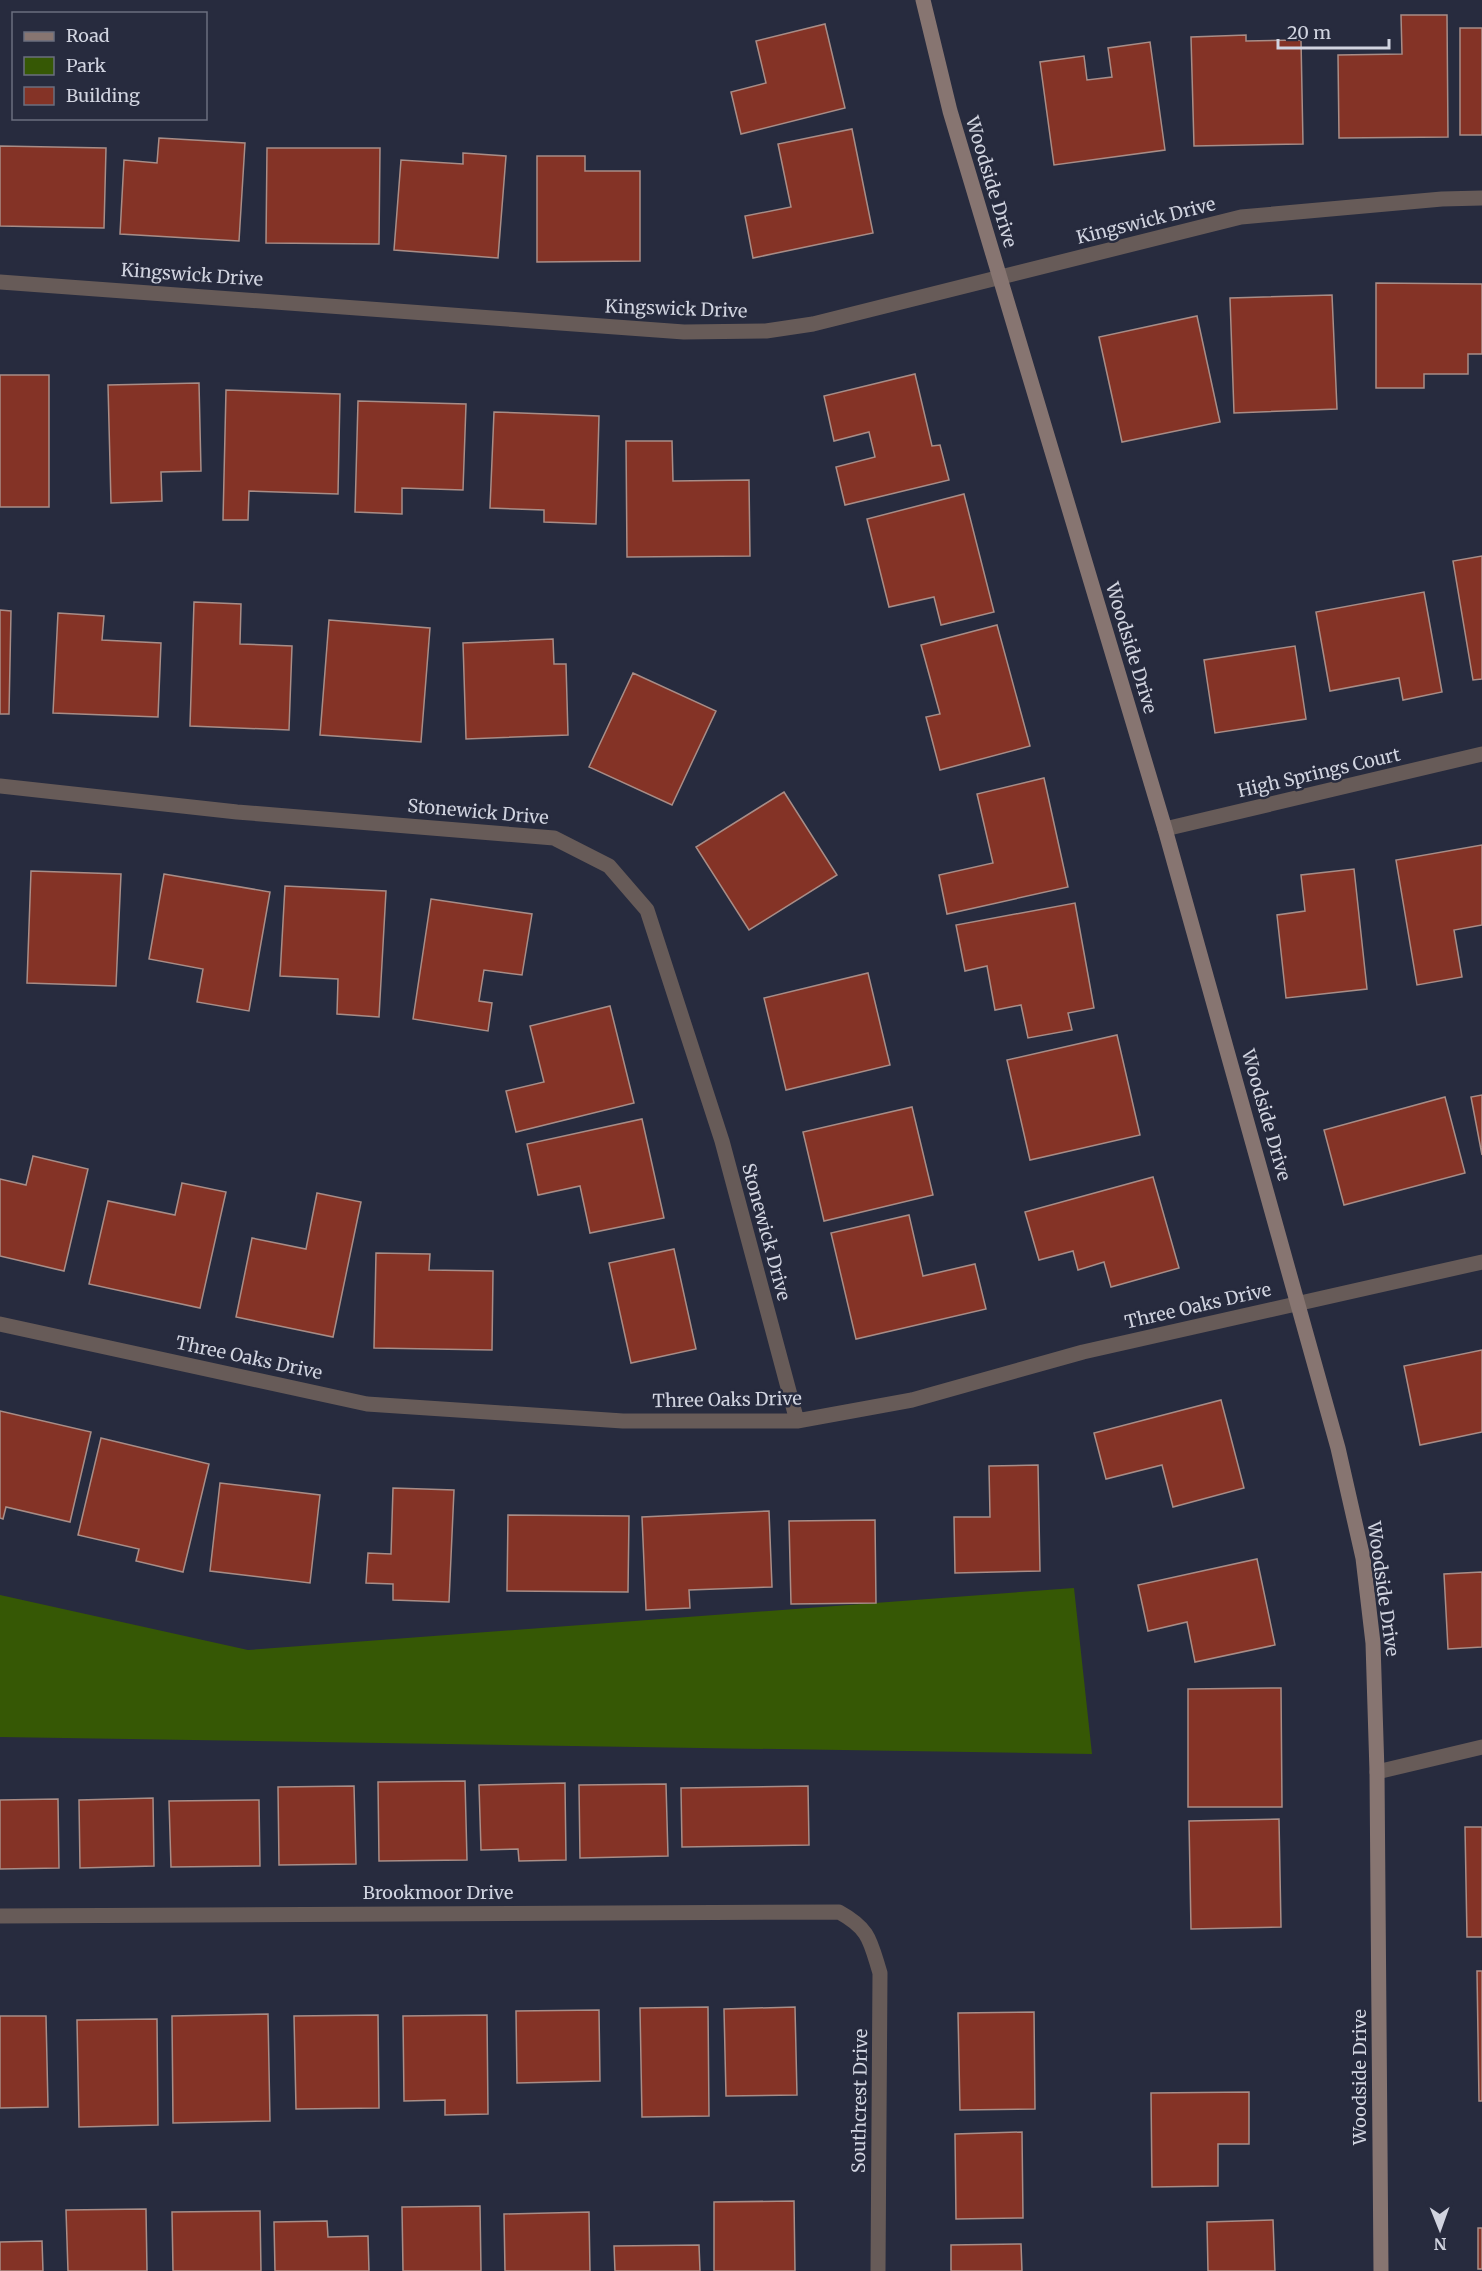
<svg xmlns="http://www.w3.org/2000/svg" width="1482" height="2271" font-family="Merriweather,serif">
<rect width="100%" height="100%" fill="#272b3e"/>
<!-- green -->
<path fill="#365805" d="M1074,1588L1092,1754L0,1737V1595L248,1650Z"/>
<!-- building -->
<path fill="#843326" stroke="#a88d87" stroke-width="1.5" d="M1401,15H1447L1448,137L1339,138L1338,55L1402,54Z
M825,24L845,108L741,134L731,92L766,83L756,41Z
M1460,28H1482V135H1460Z
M1246,35V41L1301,40L1303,144L1194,146L1191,37Z
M1150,42L1165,150L1054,165L1040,62L1084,56L1087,80L1112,77L1108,48Z
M852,129L873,233L753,258L745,216L791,207L778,144Z
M159,138L245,143L239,241L120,234L124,160L157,163Z
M0,146L106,148L104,228L0,226Z
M267,148H380L379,244L266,243Z
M463,153L506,156L498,258L394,250L401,160L463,164Z
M537,156H585V171H640V261L537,262Z
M1376,283L1482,284V354H1468V374H1424V388H1376Z
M1332,295L1337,409L1234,413L1230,298Z
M1197,316L1220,422L1122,442L1099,337Z
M915,374L932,446L940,445L949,480L845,505L836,467L875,457L869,432L834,441L824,396Z
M0,375H49V507H0Z
M199,383L201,471L161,472L162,501L111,503L108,385Z
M226,390L340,394L338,494L249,491L248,520H223Z
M358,401L466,404L463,490L402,488V514L355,512Z
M494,412L599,416L596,524L544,522V510L490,508Z
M626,441H672L673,481L749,480L750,556L627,557Z
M964,494L994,612L941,625L934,597L889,607L867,519Z
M1482,556V679L1473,680L1453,561Z
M1424,592L1442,692L1403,700L1399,678L1330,691L1316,612Z
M194,602L241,604L240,644L292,646L289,730L190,726Z
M0,610L11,611L9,714H0Z
M58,613L104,616L102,640L161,643L158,717L53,713Z
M329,620L430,628L421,742L320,735Z
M997,625L1030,746L940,770L926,717L940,714L921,645Z
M553,639L554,664H566L568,735L466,739L463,643Z
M1295,646L1306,719L1215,733L1204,660Z
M633,673L716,711L672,805L589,767Z
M1044,778L1068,887L947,914L939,875L993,863L977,794Z
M784,792L837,875L749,930L696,847Z
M1482,845V925L1454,930L1462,977L1417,985L1396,860Z
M1354,869L1367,989L1286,998L1277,915L1305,911L1301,875Z
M31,871L121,874L116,986L27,983Z
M164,874L270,892L249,1011L197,1002L203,969L149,959Z
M285,886L386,891L379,1017L337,1014L338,979L280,976Z
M431,899L532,914L522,975L484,970L479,1001L492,1003L488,1031L413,1019Z
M1075,903L1094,1008L1068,1013L1072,1030L1028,1038L1021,1005L995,1010L987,966L965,971L956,925Z
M868,973L890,1065L786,1090L764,998Z
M610,1006L634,1103L516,1132L506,1091L544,1082L530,1026Z
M1117,1035L1140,1135L1030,1160L1007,1060Z
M1482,1095V1155L1471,1097Z
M1445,1097L1465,1173L1344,1205L1324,1130Z
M912,1107L933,1195L824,1221L803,1132Z
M642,1119L664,1218L590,1233L580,1186L538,1195L527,1144Z
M33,1156L88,1169L64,1271L0,1256V1179L26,1185Z
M1153,1177L1179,1268L1111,1287L1104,1262L1078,1270L1073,1251L1039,1260L1025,1212Z
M182,1183L226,1192L200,1308L89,1284L108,1201L175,1215Z
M317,1193L361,1202L333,1337L236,1317L252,1238L306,1249Z
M909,1215L923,1276L975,1264L986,1309L856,1339L831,1233Z
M674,1249L696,1349L631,1363L609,1263Z
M376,1253L430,1254L429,1270L493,1271L492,1350L374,1348Z
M1482,1350V1432L1420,1445L1404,1366Z
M1221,1400L1244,1488L1173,1507L1162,1465L1106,1479L1094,1433Z
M0,1411L91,1432L70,1522L6,1507L3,1519L0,1518Z
M101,1438L209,1464L183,1572L136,1561L139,1549L78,1535Z
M1038,1465L1040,1571L955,1573L954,1517H990L989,1466Z
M220,1483L320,1495L310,1583L210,1571Z
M393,1488L454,1490L449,1602L393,1600V1584L366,1583L368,1553L391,1554Z
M769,1511L772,1587L689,1590L690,1608L646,1610L642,1517Z
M508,1515L629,1516L628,1592L507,1591Z
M875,1520L876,1603L791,1604L789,1521Z
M1257,1559L1275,1645L1195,1662L1187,1622L1148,1631L1138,1585Z
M1482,1572V1647L1448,1649L1444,1574Z
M1281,1688L1282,1807H1188V1689Z
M465,1781L467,1860L379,1861L378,1782Z
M565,1783L566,1860L519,1861L518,1849L481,1850L479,1785Z
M666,1784L668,1856L580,1858L579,1785Z
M354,1786L356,1864L279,1865L278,1787Z
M808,1786L809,1845L682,1847L681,1788Z
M153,1798L154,1866L80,1868L79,1800Z
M58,1799L59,1868L0,1869V1800Z
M259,1800L260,1866L171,1867L169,1801Z
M1279,1819L1281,1927L1191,1929L1189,1821Z
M1465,1827H1482V1937H1467Z
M1477,1971H1482V2101H1479Z
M708,2007L709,2116L642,2117L640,2008Z
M795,2007L797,2095L726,2096L724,2009Z
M599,2010L600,2081L517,2083L516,2011Z
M1034,2012L1035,2109L960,2110L958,2013Z
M268,2014L270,2121L173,2123L172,2016Z
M378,2015L379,2108L296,2109L294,2016Z
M487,2015L488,2114L445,2115V2100L404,2101L403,2016Z
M0,2016H46L48,2107L0,2108Z
M157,2019L158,2125L79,2127L77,2020Z
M1249,2092V2144H1218V2186L1152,2187L1151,2093Z
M1022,2132L1023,2218L956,2219L955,2134Z
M794,2201L795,2271H714V2202Z
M480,2206L481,2271H403L402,2207Z
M146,2209L147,2271H68L66,2210Z
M260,2211L261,2271H173L172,2212Z
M589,2212L590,2271H505L504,2214Z
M1273,2220L1275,2271H1208L1207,2222Z
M327,2221L328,2237L368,2236L369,2271H275L274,2222Z
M1478,2228H1482V2269H1478Z
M42,2241L43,2271H0V2242Z
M1021,2244L1022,2271H951V2245Z
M699,2245L700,2271H615L614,2246Z"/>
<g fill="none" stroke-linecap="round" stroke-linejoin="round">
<!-- street -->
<path stroke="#675b58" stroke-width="15" d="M0,282L684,332L766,331L813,324L1241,217L1442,199L1482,198
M0,786L237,812L554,838L609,866L647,910L722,1141L797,1421
M1165,829L1482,754
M0,1324L367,1404L623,1421H797L912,1400L1083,1352L1482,1262
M1377,1772L1482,1747
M0,1916L839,1912C870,1929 870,1941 880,1973L878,2271"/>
<!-- secondary -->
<path stroke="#877571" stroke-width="15" d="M923,0L950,111L1165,829L1338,1448L1363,1558L1373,1643L1377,1772L1381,2271"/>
</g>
<g text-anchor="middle" stroke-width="5" stroke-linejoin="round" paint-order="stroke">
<!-- street labels -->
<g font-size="18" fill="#d1d4e0" stroke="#272b3e">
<text transform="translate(991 182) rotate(73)" y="6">Woodside Drive</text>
<text transform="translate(1146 221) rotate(-14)" y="6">Kingswick Drive</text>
<text transform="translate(192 275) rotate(4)" y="6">Kingswick Drive</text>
<text transform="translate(676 309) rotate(2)" y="6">Kingswick Drive</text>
<text transform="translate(1131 648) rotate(73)" y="6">Woodside Drive</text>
<text transform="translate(1319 773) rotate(-13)" y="6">High Springs Court</text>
<text transform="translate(478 812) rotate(5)" y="6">Stonewick Drive</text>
<text transform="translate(1266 1115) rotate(74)" y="6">Woodside Drive</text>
<text transform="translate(766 1232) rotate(75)" y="6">Stonewick Drive</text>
<text transform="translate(1198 1306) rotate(-13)" y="6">Three Oaks Drive</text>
<text transform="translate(249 1358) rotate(12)" y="6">Three Oaks Drive</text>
<text transform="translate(727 1400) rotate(-1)" y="6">Three Oaks Drive</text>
<text transform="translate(1383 1589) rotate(82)" y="6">Woodside Drive</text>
<text x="438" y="1899">Brookmoor Drive</text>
<text transform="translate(1360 2077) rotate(-90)" y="6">Woodside Drive</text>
<text transform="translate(860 2101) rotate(-89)" y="6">Southcrest Drive</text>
</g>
</g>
<!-- legend -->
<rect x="12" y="12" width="195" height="108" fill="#272b3e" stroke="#6b6f7f" stroke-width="1.5"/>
<rect x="24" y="32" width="30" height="9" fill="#877571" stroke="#6b6f7f" stroke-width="1.5"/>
<text x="66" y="42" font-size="18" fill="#d1d4e0">Road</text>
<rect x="24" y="57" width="30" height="18" fill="#365805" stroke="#6b6f7f" stroke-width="1.5"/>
<text x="66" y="72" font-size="18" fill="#d1d4e0">Park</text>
<rect x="24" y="87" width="30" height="18" fill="#843326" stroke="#6b6f7f" stroke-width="1.5"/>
<text x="66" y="102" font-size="18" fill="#d1d4e0">Building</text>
<!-- north arrow -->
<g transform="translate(1440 2229) rotate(179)" stroke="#272b3e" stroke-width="4.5" paint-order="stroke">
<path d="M0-4.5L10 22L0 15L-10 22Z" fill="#d1d4e0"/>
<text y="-9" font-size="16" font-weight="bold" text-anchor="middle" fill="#d1d4e0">N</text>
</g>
<!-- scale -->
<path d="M1278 39v9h111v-9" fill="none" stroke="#d1d4e0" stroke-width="3"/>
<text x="1287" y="39" font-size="18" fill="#d1d4e0" stroke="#272b3e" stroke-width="4.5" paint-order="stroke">20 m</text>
</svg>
